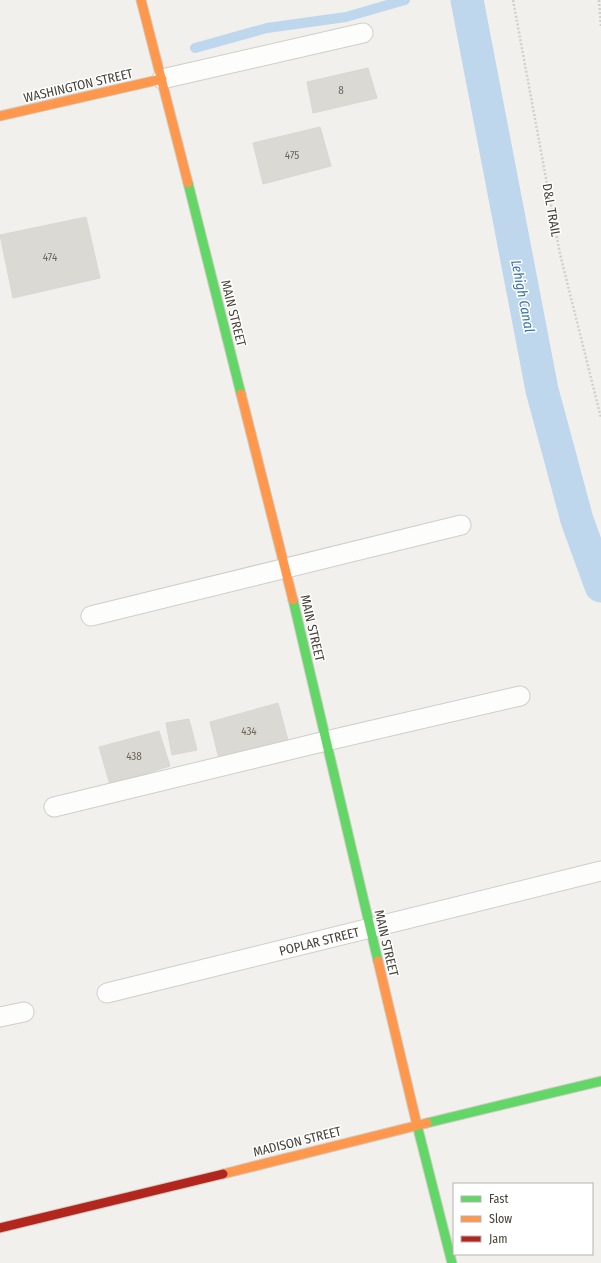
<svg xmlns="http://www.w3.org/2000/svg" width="601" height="1263" font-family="'Fira Sans Condensed',sans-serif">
<rect width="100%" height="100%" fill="#f1f0ec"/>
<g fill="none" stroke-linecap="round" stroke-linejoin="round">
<!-- stream -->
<path stroke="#bfd7ed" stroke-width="10" d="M195,48L267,28L346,17L405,0"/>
<!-- canal -->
<path stroke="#bfd7ed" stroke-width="33" d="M467,0L542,390L577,520L601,586"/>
</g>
<!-- building -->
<path fill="#dbd9d4" stroke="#d9d7d1" d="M368,68L377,98L313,113L307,82Z
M320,127L331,166L263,184L253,143Z
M86,217L100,278L13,298L0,235Z
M278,703L288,740L219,759L210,722Z
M189,719L197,750L172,755L166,723Z
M159,731L170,766L110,785L99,747Z"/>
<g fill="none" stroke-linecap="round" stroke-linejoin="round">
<defs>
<path id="lane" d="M162,79L363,33
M91,616L461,525
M54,807L326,741L520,696
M107,993L601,871
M0,1017L24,1012"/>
<path id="fast" d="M188,183L241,394
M293,600L378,961
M427,1123L601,1081
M417,1125L452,1263"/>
<path id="slow" d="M141,0L188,183
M0,116L162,79
M241,394L293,600
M378,961L417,1125
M223,1174L427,1123"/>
<path id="jam" d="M0,1228L223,1174"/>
</defs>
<!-- lane casing -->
<use href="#lane" stroke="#cfcec9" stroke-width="21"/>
<!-- fast casing -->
<use href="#fast" stroke="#d0cdc3" stroke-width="11"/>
<!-- slow casing -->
<use href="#slow" stroke="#d0cdc3" stroke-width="11"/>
<!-- jam casing -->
<use href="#jam" stroke="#d0cdc3" stroke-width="11"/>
<!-- path -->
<path stroke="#d1d0cb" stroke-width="2.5" stroke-dasharray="2 2" stroke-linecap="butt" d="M513,0L560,254L601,418
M599,0L601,27"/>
<!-- lane -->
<use href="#lane" stroke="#fdfdfc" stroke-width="19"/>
<!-- fast -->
<use href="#fast" stroke="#63d668" stroke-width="9"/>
<!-- slow -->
<use href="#slow" stroke="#ff974d" stroke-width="9"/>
<!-- jam -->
<use href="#jam" stroke="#b3261e" stroke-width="9"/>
</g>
<g text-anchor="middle" stroke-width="3" stroke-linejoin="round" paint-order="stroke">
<!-- number labels -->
<g font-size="11" fill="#6d6860">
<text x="341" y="94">8</text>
<text x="292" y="159">475</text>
<text x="50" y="261">474</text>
<text x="249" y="735">434</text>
<text x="134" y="760">438</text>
</g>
<!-- street labels -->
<g font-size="13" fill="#474238" stroke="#fff">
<text transform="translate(78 85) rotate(-13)" y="5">WASHINGTON STREET</text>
<text transform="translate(552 210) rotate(80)" y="5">D&amp;L TRAIL</text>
<text transform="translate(234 313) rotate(76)" y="5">MAIN STREET</text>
<text transform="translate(313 628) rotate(77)" y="5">MAIN STREET</text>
<text transform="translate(319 941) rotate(-14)" y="5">POPLAR STREET</text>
<text transform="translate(387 943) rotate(77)" y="5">MAIN STREET</text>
<text transform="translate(297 1141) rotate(-14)" y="5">MADISON STREET</text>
</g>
<!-- water labels -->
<g font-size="14" font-style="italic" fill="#3573ae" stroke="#fff">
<text transform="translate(523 296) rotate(79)" y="5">Lehigh Canal</text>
</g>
</g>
<!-- legend -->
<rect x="453" y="1183" width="140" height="72" fill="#ffffff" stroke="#b5b3af"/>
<rect x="461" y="1196" width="20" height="6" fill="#63d668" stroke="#b5b3af"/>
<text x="489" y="1203" font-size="12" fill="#474238">Fast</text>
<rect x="461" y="1216" width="20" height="6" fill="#ff974d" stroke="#b5b3af"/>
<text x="489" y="1223" font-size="12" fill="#474238">Slow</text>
<rect x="461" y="1236" width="20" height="6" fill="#b3261e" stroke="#b5b3af"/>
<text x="489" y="1243" font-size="12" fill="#474238">Jam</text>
</svg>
